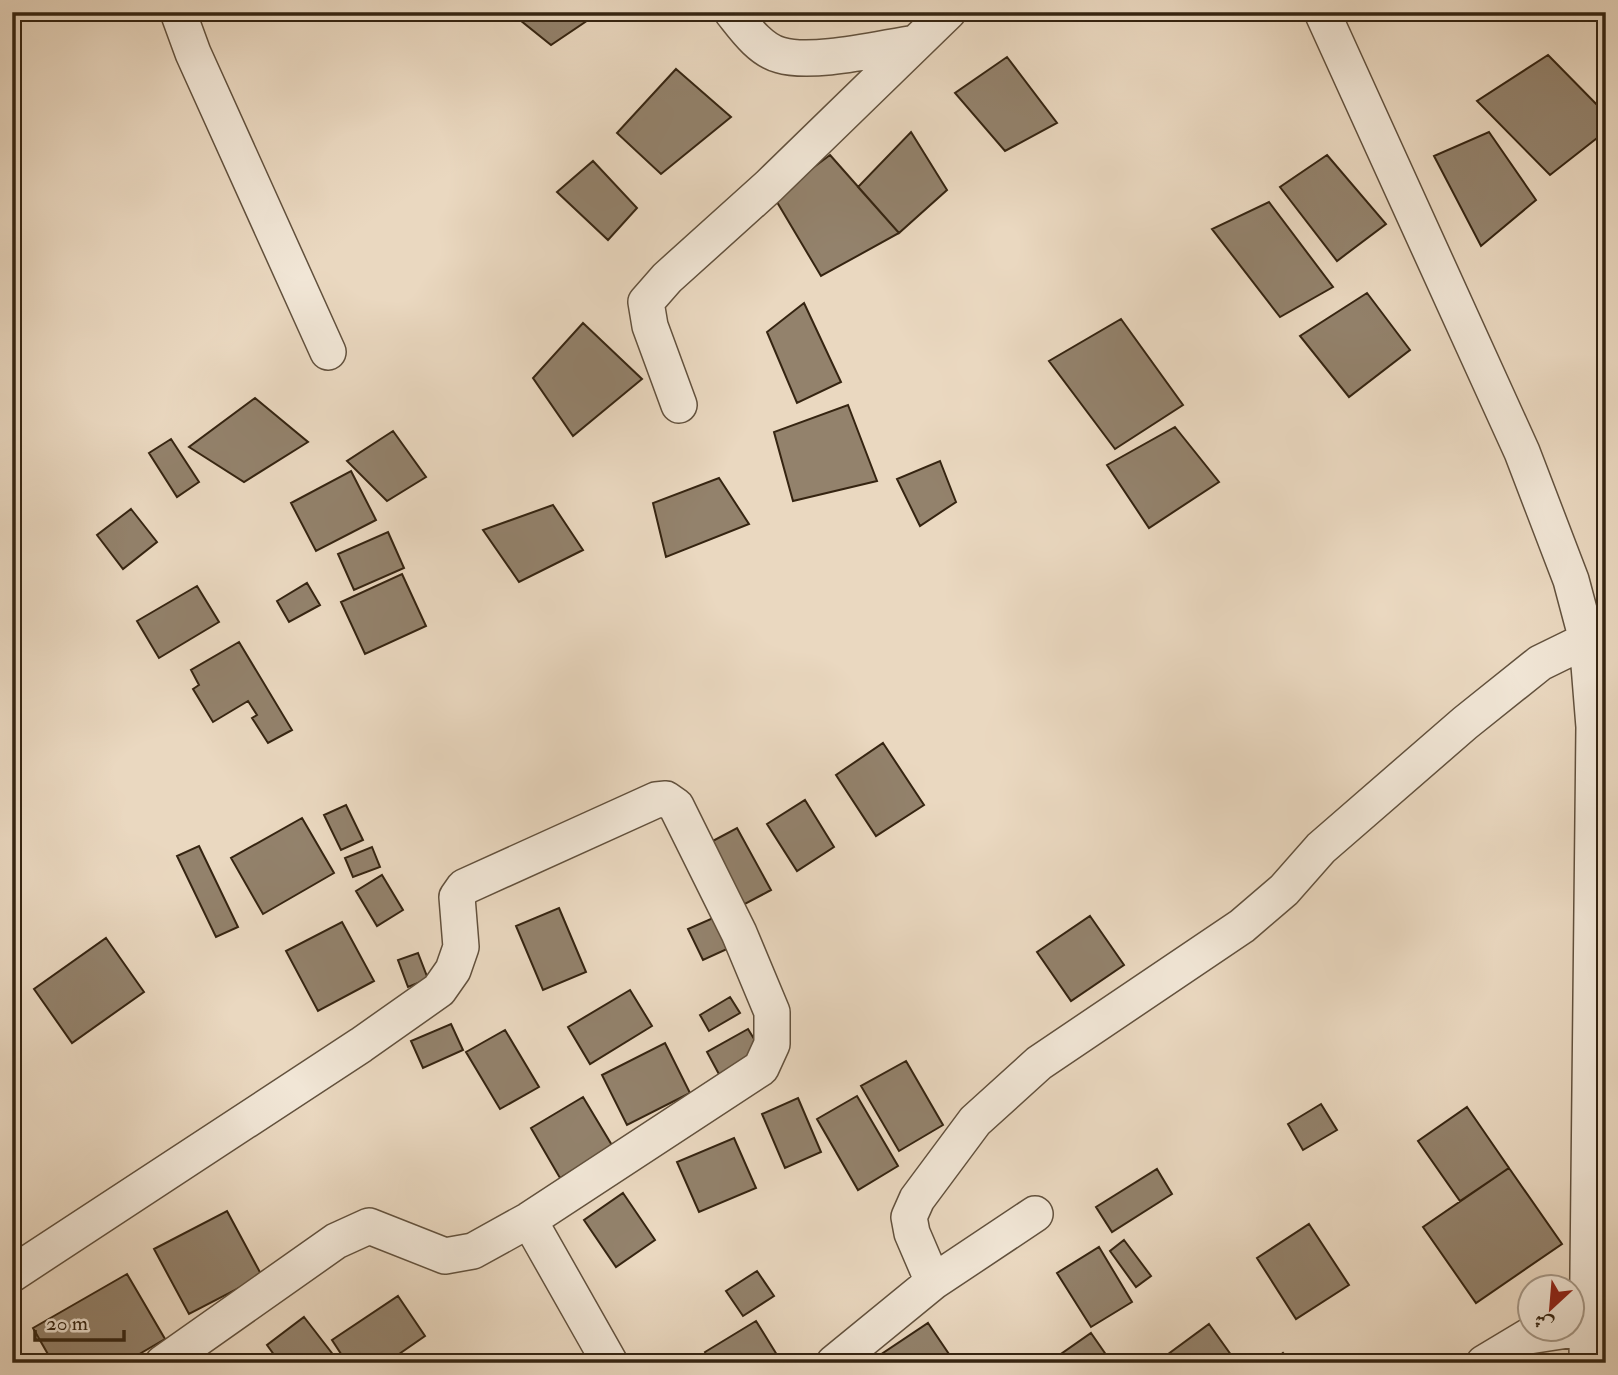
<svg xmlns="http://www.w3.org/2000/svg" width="1618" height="1375" font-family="'IM FELL Double Pica',Amiri,serif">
<rect width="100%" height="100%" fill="#ead8c0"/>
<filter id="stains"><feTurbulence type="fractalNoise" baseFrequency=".00286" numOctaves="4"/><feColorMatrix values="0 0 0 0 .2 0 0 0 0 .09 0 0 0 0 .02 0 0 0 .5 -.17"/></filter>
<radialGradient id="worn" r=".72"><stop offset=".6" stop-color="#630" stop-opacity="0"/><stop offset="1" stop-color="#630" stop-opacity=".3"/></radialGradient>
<!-- building -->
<path fill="#93826c" stroke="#352411" stroke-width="2" d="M510,12H600L551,45Z
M1548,55L1606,114V131L1550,175L1477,101Z
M1007,57L1057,123L1005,151L955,93Z
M676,69L731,117L661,174L617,133Z
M911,132L947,190L899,233L858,187Z
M1489,132L1536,200L1481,246L1434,156Z
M830,155L899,233L821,276L774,197Z
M1327,155L1386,224L1337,261L1280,187Z
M593,161L637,208L608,240L557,192Z
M1269,202L1333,287L1280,317L1212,229Z
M1367,293L1410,350L1349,397L1300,336Z
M804,303L841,382L797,403L767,332Z
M1121,319L1183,405L1115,449L1049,361Z
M583,323L642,379L573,436L533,378Z
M255,398L308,442L244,482L189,447Z
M848,405L877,481L793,501L774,432Z
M1175,427L1219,482L1149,528L1107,465Z
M393,431L426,477L387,501L347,461Z
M171,439L199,482L177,497L149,453Z
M940,461L956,502L920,526L897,479Z
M351,471L376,520L316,551L291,503Z
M719,478L749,524L666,557L653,503Z
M553,505L583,550L519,582L483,530Z
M131,509L157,542L123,569L97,535Z
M388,532L404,568L354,590L338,554Z
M402,574L426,626L365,654L341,602Z
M307,583L320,605L289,622L277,601Z
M197,586L219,622L159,658L137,621Z
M239,642L292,730L268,743L252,718L257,715L248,701L213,722L193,689L199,685L191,670Z
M883,743L924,805L876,836L836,775Z
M805,800L834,847L797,871L767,824Z
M346,805L363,840L341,850L324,815Z
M302,818L334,873L263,914L231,858Z
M737,828L771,890L743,905L709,843Z
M199,846L238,927L216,937L177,856Z
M372,847L380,867L353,877L345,858Z
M382,875L403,910L377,926L356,891Z
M559,908L586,972L543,990L516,926Z
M1090,916L1124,965L1071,1001L1037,952Z
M713,918L727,949L703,960L688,929Z
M342,922L374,981L318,1011L286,951Z
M106,938L144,992L72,1043L34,989Z
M418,953L428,979L408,987L398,960Z
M630,990L652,1026L590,1064L568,1027Z
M730,997L740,1013L709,1031L700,1015Z
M451,1024L463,1050L423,1068L411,1041Z
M748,1029L762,1052L720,1076L707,1052Z
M505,1030L539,1087L500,1109L466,1052Z
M665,1043L690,1093L627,1125L602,1075Z
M906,1061L943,1125L899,1151L861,1086Z
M857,1096L898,1166L858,1190L817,1119Z
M583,1097L613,1147L560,1178L531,1128Z
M798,1098L821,1152L785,1168L762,1114Z
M1321,1104L1337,1130L1303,1150L1288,1124Z
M1467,1107L1509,1168L1460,1201L1418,1141Z
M734,1138L756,1188L699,1212L677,1162Z
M1509,1168L1562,1244L1476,1303L1423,1227Z
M1157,1169L1172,1194L1112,1232L1096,1207Z
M623,1193L655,1240L616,1267L584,1220Z
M227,1211L262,1276L189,1314L154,1249Z
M1309,1224L1349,1285L1296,1319L1257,1258Z
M1124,1240L1151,1276L1136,1287L1110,1251Z
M1099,1247L1132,1302L1091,1327L1057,1273Z
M757,1271L774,1296L743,1316L726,1291Z
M127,1274L165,1339L124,1363H53L33,1328Z
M398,1296L425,1336L386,1363H347L332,1340Z
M304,1317L338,1361L335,1363H280L267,1345Z
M756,1321L782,1363H711L705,1352Z
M928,1323L955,1363H868Z
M1209,1324L1234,1359L1229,1363H1156Z
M1091,1333L1109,1359L1103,1363H1048Z
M1283,1353L1292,1363H1271Z"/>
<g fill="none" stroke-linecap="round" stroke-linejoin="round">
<defs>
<path id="minor" d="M178,12L193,53L328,352
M732,12C744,27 760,50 780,55C813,65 881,48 916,43
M1322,12L1522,452L1571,580L1587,640L1594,727L1587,1363
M679,405L650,326L646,302L667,278L769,186L948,12
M529,1220L610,1363
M12,1274L361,1045L439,990L453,970L461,947L457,897L464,887L656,800L666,799L676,806L739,933L772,1012V1044L761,1068L529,1220L473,1251L445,1256L369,1226L336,1241L163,1363
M933,1282L912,1233L909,1217L917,1199L975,1121L1039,1063L1242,926L1284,890L1321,848L1465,723L1540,663L1587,640
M834,1363L933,1282L1035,1214
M1484,1363L1529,1336L1587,1327"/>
</defs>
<!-- minor casing -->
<use href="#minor" stroke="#62513d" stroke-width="38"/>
<!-- minor -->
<use href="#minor" stroke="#f1e6d6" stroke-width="35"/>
</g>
<!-- margin -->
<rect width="1618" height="1375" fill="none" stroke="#ead8c0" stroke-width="42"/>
<rect x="14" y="14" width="1590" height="1347" fill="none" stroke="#352411" stroke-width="3.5"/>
<rect x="21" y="21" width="1576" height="1333" fill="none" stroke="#352411" stroke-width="2"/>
<!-- north arrow -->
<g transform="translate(1551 1308) rotate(206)"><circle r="33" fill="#f1e6d6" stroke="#a69887" stroke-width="2"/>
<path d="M0-5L12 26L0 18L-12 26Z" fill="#8f2418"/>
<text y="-10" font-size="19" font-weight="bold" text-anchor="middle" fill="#352411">ش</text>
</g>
<!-- scale -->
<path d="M35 1330v10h89v-10" fill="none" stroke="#352411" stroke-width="3.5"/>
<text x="46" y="1330" font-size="21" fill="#352411" stroke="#f1e6d6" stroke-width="5" paint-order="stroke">20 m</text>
<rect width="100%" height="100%" filter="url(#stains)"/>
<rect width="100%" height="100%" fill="url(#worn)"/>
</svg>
